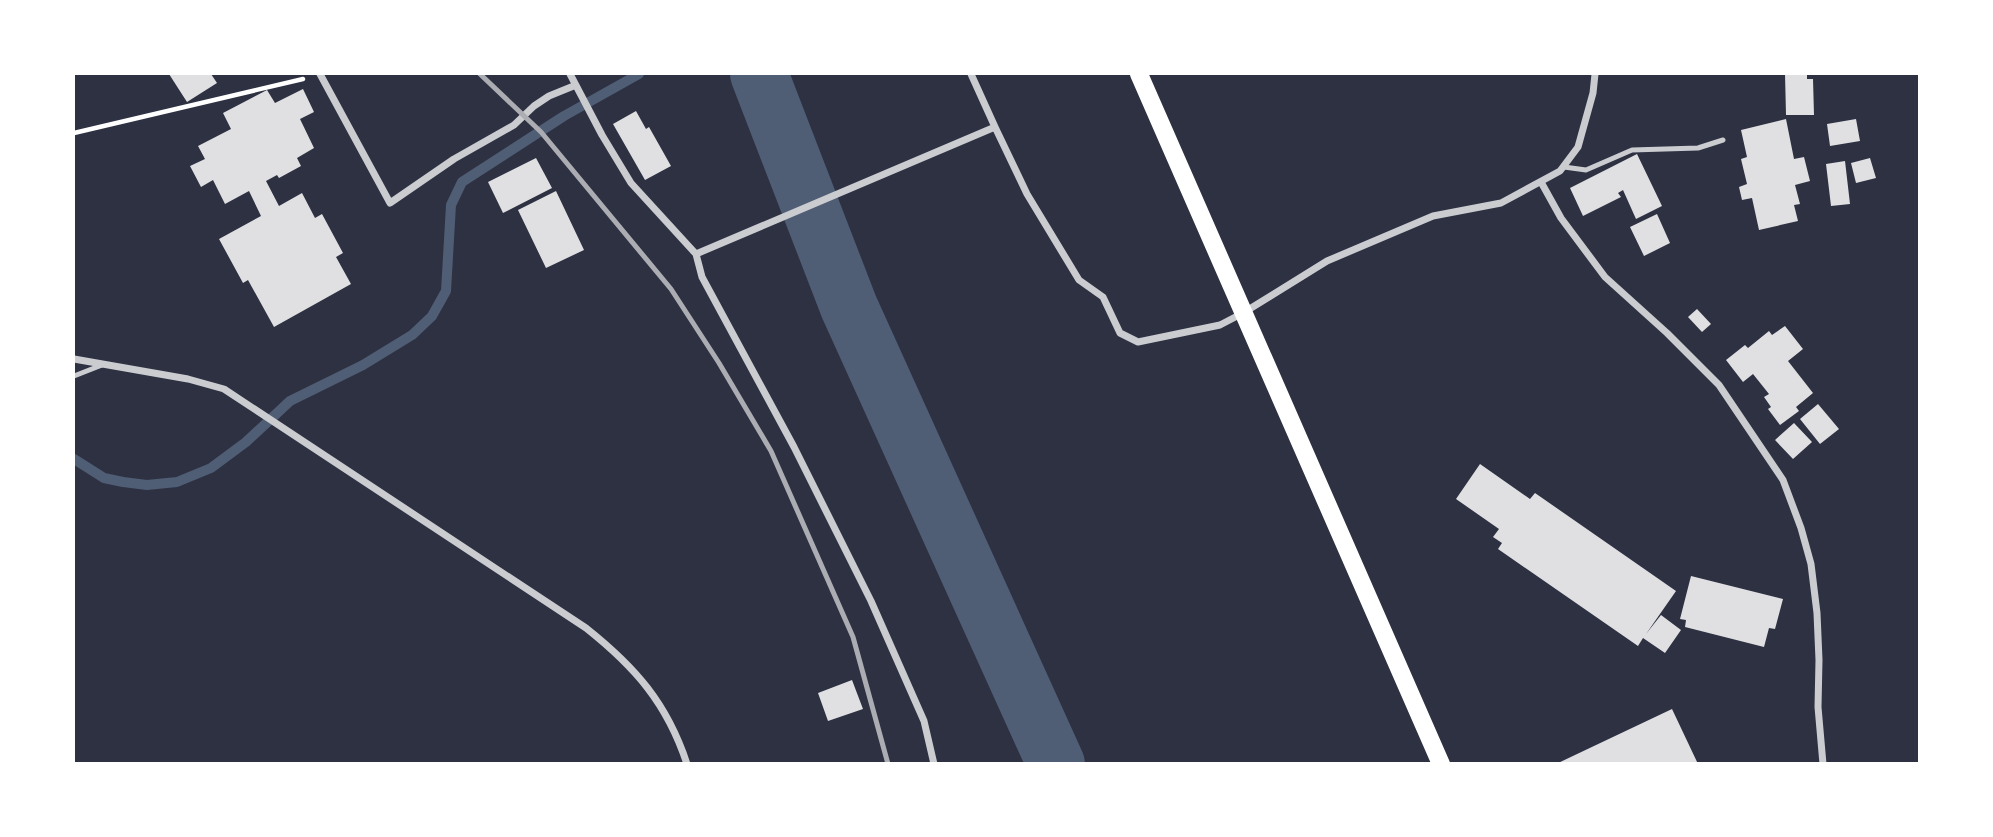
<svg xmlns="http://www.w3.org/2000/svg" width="1993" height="837" font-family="'Space Grotesk',sans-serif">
<rect width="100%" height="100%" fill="#2d3142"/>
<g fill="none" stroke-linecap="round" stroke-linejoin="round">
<!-- stream -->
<path stroke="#4f5d75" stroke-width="10" d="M74,459L104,478L123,482L147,485L177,482L211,468L246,442L290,401L363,365L412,335L432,316L446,291L451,205L462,182L564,116L639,74"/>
<!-- river -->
<path stroke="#4f5d75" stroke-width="58" d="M759,74L849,307L1056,764"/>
</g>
<!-- building -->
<path fill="#e0e0e3" d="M169,74H211L217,83L187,102Z
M1785,74H1807V79H1813L1814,115H1786Z
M303,89L314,112L300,119L314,148L297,158L301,166L279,178L277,175L266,181L279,206L302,193L315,218L322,214L343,253L336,257L351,284L274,327L248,280L243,283L219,239L261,216L249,191L225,204L213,180L201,187L190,166L205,159L198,146L231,129L223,113L267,90L275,103Z
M636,111L646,129L649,127L671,166L645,180L613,124Z
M1786,119L1794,159L1804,157L1810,181L1795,185L1800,204L1794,205L1798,221L1759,230L1752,198L1742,200L1739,187L1747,184L1741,159L1747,157L1741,130Z
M1856,119L1860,141L1830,146L1827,124Z
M1637,154L1662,206L1636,219L1623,190L1618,193L1621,197L1583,216L1570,188Z
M536,158L552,188L503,213L488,182Z
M1870,158L1876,178L1856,183L1851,163Z
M1845,161L1850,204L1831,206L1826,164Z
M556,191L584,250L546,268L518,210Z
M1657,214L1670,243L1644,256L1630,227Z
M1697,309L1711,324L1702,332L1688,317Z
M1785,326L1803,349L1788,361L1813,393L1796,407L1799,411L1780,425L1768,409L1771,407L1764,397L1769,394L1753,374L1743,382L1726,360L1745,345L1748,348L1769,331L1772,335Z
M1818,404L1839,429L1820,444L1800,419Z
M1794,423L1812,442L1793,459L1775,440Z
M1480,464L1530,499L1535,493L1676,591L1646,634L1661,615L1681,630L1665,653L1643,638L1638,646L1498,549L1502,543L1493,537L1499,529L1456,499Z
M1691,576L1783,599L1775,629L1769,628L1764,647L1685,627L1686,620L1680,619Z
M852,680L863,709L828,721L818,693Z
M1672,709L1698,764H1556Z"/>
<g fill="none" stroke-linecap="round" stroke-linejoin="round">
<!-- path -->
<path stroke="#fff" stroke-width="4.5" d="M74,133L303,79"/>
<!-- service -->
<path stroke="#caccd0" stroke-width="5" d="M1564,167L1586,170L1632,150L1698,148L1723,140
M74,376L102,365"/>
<!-- minor -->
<path stroke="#caccd0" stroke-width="7" d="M320,74L390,203L454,159L514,125L534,106L549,96L576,85
M570,74L602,135L631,183L696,254L702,277L794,447L871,601L924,721L934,764
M971,74L995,127
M1541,182L1561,218L1605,277L1667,333L1719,385L1783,480L1801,528L1811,564L1817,613L1819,660L1818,707L1823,764
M696,254L995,127L1027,194L1079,280L1103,297L1120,333L1138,342L1220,325L1243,313L1327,261L1433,216L1501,203L1560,171L1578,147L1593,93L1595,74
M74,359L188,379L224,389L586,628C635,667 667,703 687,764"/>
<!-- primary -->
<path stroke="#fff" stroke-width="18" d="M1139,74L1441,764"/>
<!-- rail -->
<path stroke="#abadb3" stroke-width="5" d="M480,74L541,132L671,289L719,363L771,451L853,637L888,764"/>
</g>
<!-- border -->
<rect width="1993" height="837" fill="none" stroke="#ffffff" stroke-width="150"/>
</svg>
